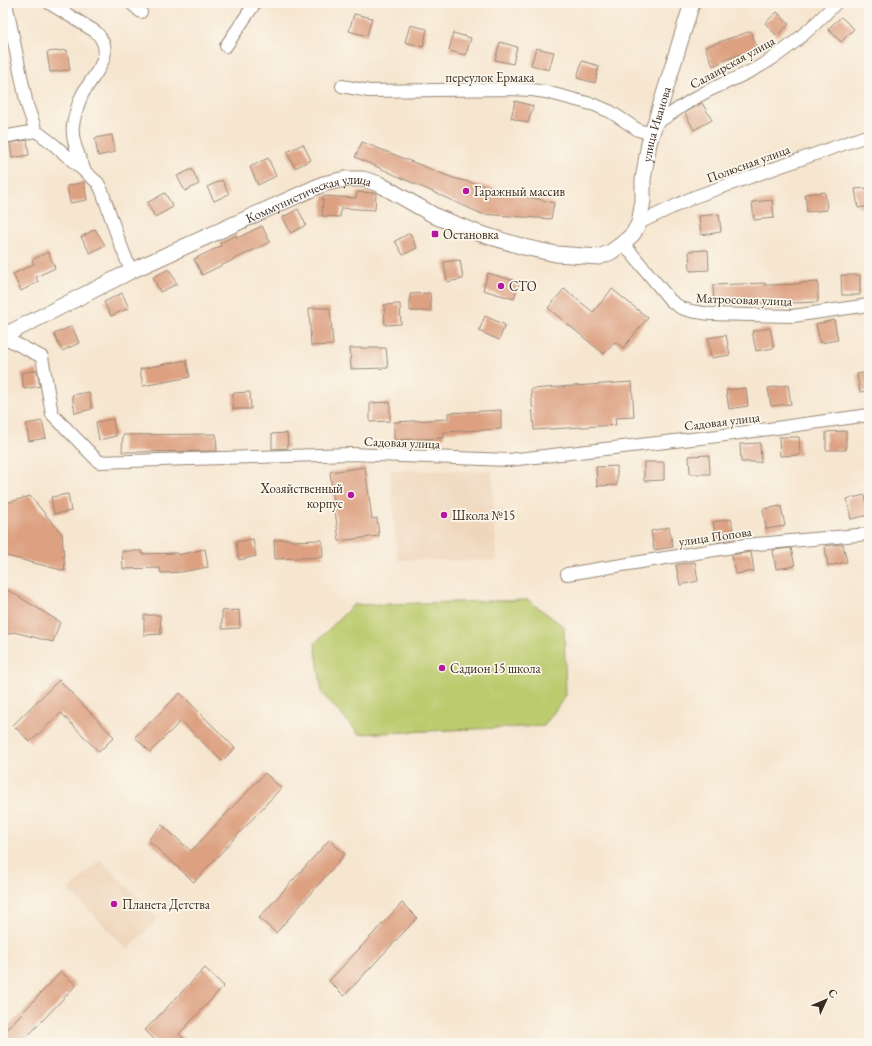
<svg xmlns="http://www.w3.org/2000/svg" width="872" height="1046" font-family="'EB Garamond',serif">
<rect width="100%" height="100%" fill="#fbf7ec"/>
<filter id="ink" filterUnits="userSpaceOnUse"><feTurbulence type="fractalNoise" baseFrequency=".025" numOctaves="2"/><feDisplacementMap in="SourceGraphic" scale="8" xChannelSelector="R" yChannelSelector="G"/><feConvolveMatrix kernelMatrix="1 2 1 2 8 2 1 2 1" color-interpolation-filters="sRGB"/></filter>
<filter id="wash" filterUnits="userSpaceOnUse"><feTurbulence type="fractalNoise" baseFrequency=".012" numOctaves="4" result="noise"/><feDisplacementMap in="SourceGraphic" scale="16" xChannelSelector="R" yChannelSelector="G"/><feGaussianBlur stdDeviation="0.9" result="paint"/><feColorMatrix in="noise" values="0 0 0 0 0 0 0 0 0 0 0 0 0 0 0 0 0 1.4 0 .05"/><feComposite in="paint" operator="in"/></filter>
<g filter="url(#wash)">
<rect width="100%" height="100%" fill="#f6e6d0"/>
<!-- built -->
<path fill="#efd6bb" d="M390,470L492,471L497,561L397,560Z
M100,859L158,918L128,950L69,890Z"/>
<!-- green -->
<path fill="#bccb6e" stroke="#7c7a46" d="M528,600L564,627L566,695L544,726L359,734L322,693L315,643L353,605Z"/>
<g id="blocks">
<!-- building -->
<path fill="#dda182" d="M777,12L789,24L777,36L765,23Z
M354,14L372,18L367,36L349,31Z
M841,17L854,29L841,42L828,29Z
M410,25L427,29L423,47L405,42Z
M751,31L757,48L730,58L713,66L705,47Z
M453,33L471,38L466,55L449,51Z
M500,42L517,47L513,64L495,60Z
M536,48L554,52L549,70L531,65Z
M67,50L70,70L50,72L47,52Z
M582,61L599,66L595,83L577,78Z
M515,101L533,106L528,123L511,118Z
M702,103L712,120L694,130L685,113Z
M112,135L115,152L98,156L95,138Z
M27,140L29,155L12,158L10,143Z
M362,142L453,178L554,203L551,219L482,214L355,157Z
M303,144L311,160L295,168L287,152Z
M268,158L276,176L258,185L250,167Z
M192,169L199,184L185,191L177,176Z
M222,180L229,194L214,201L207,187Z
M84,182L87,200L70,203L67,186Z
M869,188V206L858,208L855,189Z
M357,192L376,193L375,210L341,208L340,217L322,216L323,196L356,198Z
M825,192L827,210L807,212L805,194Z
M165,193L173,207L155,217L147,203Z
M772,200L774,218L754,220L752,202Z
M298,209L306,225L291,233L283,217Z
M719,214L721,232L701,235L699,216Z
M262,226L270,242L202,275L194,259L221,246L220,243L236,235L237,238Z
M95,229L105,245L90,253L81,237Z
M410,233L417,248L403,255L395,241Z
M708,250L709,270L690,271L689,251Z
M48,252L55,268L36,277L38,282L21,291L13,274L34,264L32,260Z
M460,260L463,279L447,282L444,262Z
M169,269L177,284L160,292L153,277Z
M488,273L519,282L514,299L483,290Z
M841,275H860V295H842Z
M818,282V302L792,303V305H774V303L714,305L713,285L765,283V285L799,284V283Z
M564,289L593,312L612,289L648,318L623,348L615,342L604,354L548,308Z
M122,293L129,308L111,316L104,302Z
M430,293L431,311H410V294Z
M400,304L401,324L385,325L384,305Z
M309,308H330L333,345L311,346Z
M485,316L505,325L499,340L479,331Z
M834,320L838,340L820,343L816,324Z
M72,326L79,343L62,351L54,334Z
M770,328L774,348L756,351L752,331Z
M726,335L730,355L711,358L708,338Z
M350,348H386L388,368L351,369Z
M186,360L190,377L143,386L140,369Z
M37,370L40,386L24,389L21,373Z
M869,372V391L860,392L857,374Z
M632,382L634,417L615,418L616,425L534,430L531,389Z
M788,385L791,404L771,406L768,388Z
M746,388L748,406L729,409L726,390Z
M89,392L92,409L75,413L72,395Z
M250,392L251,409H233V393Z
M390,402V421L370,422V403Z
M501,410V429L444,432V438L394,440V422L448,419V413Z
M113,419L116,436L99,440L96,422Z
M42,421L46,438L29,441L26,424Z
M846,431V450H826V432Z
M287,433L288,448L272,449V434Z
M216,434L217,451L122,452L123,435Z
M779,437H799L800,455L780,456Z
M760,443L761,462H741L740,444Z
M709,455L710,474H690L689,456Z
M644,462H664V480L644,481Z
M617,466V485L597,486L596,467Z
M365,467L372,519L377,518L379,536L339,541L330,472Z
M68,494L71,511L54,514L51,497Z
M865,495L869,515L851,519L847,499Z
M30,496L62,534L65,571L3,555V504Z
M781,506L785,526L766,529L763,509Z
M731,519L735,538L717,542L713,522Z
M669,527L673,547L654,550L651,531Z
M253,539L256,556L239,560L236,542Z
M290,539V541L322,540L323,557L275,559L274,540Z
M843,544L847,562L828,566L825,546Z
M791,548L795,566L776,569L773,550Z
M205,549L208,567L181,572L161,573L160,568L123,569L122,551H142V554L178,553V555Z
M751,552L754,571L736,574L732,555Z
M695,562L698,581L680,585L676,565Z
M3,587L60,622L53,642L14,632L3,636Z
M239,610L240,628L222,629V611Z
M144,615H160L161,634L144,635Z
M59,680L114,737L99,752L61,713L30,742L13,725Z
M180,693L235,748L222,761L181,721L150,752L135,737Z
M265,773L281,788L194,882L148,840L162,825L191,851Z
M329,840L345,854L276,933L259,918Z
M402,903L417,918L344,996L329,981Z
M205,968L224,986L179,1034L189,1043H158L145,1030Z
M61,972L76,985L26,1038L32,1043H3V1033Z"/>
</g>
</g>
<g filter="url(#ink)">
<use href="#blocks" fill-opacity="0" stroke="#988877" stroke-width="1"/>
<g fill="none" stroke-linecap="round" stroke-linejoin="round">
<defs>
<path id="minor" d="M6,3L27,105L36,131L52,143L98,183L102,191L118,238L131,271
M49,3L96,32C118,55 93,74 82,95C78,104 75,114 73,125C71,141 79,155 84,169
M131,3L141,12
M226,46L255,3
M342,86L369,91L509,89L532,90L546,92L595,105L611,112L638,130L652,134
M655,124C671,114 687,102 704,93C725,82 747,75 767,62C793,46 815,25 836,3
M3,137L36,131
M639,223L694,197L869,135
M623,243L671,301L681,308L691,311L710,314L793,316L869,305
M3,337L42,357L52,414L99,462L350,454L509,460L718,436L869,415
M567,574L745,545L869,534"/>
<g id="tertiary">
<path id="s1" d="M3,336L131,271L323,184L345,179H363L379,184L437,217L478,233L524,247L556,254L599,257L611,252L623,243L633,234L639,223L643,201V180L649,143L692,3"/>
</g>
</defs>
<!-- minor casing -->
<use href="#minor" stroke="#988877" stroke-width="14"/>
<!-- tertiary casing -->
<use href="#tertiary" stroke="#988877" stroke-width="17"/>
<!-- minor -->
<use href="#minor" stroke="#fff" stroke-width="12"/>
<!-- tertiary -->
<use href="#tertiary" stroke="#fff" stroke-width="15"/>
</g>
</g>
<!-- markers -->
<g fill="#b5179e" stroke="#fbf7ec" stroke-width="1.5">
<circle cx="466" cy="191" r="4"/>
<rect x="431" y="230" width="8" height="8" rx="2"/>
<circle cx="501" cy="286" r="4"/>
<circle cx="351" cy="495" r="4"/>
<circle cx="444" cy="515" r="4"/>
<circle cx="442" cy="668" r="4"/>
<circle cx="114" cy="904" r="4"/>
</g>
<g text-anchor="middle" stroke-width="3.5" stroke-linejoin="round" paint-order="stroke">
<!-- street labels -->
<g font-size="13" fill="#3b2a1e" stroke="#fbf7ec">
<text transform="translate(732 62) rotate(-29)" y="5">Салаирская улица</text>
<text x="490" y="82">переулок Ермака</text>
<text dy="5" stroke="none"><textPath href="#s1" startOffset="801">улица Иванова</textPath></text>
<text transform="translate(748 163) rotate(-20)" y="5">Полюсная улица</text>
<text dy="5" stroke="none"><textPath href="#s1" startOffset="337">Коммунистическая улица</textPath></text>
<text transform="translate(744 299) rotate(2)" y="5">Матросовая улица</text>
<text transform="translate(722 421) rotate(-7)" y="5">Садовая улица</text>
<text transform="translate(402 442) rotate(2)" y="5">Садовая улица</text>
<text transform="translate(715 536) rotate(-8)" y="5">улица Попова</text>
</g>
<!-- poi labels -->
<g font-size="13" fill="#3b2a1e" stroke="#fbf7ec" text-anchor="start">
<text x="474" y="196">Гаражный массив</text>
<text x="443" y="239">Остановка</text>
<text x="509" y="291">СТО</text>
<text x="343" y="493" text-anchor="end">Хозяйственный<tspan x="343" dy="15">корпус</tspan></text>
<text x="452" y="520">Школа №15</text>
<text x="450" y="673">Садион 15 школа</text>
<text x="122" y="909">Планета Детства</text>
</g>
</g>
<!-- margin -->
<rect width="872" height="1046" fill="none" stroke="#fbf7ec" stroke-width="16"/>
<!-- north arrow -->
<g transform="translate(826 1000) rotate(46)" stroke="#fbf7ec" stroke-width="3" paint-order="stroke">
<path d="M0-3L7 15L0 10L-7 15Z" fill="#3b2a1e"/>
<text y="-6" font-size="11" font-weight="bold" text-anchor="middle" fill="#3b2a1e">С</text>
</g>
</svg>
